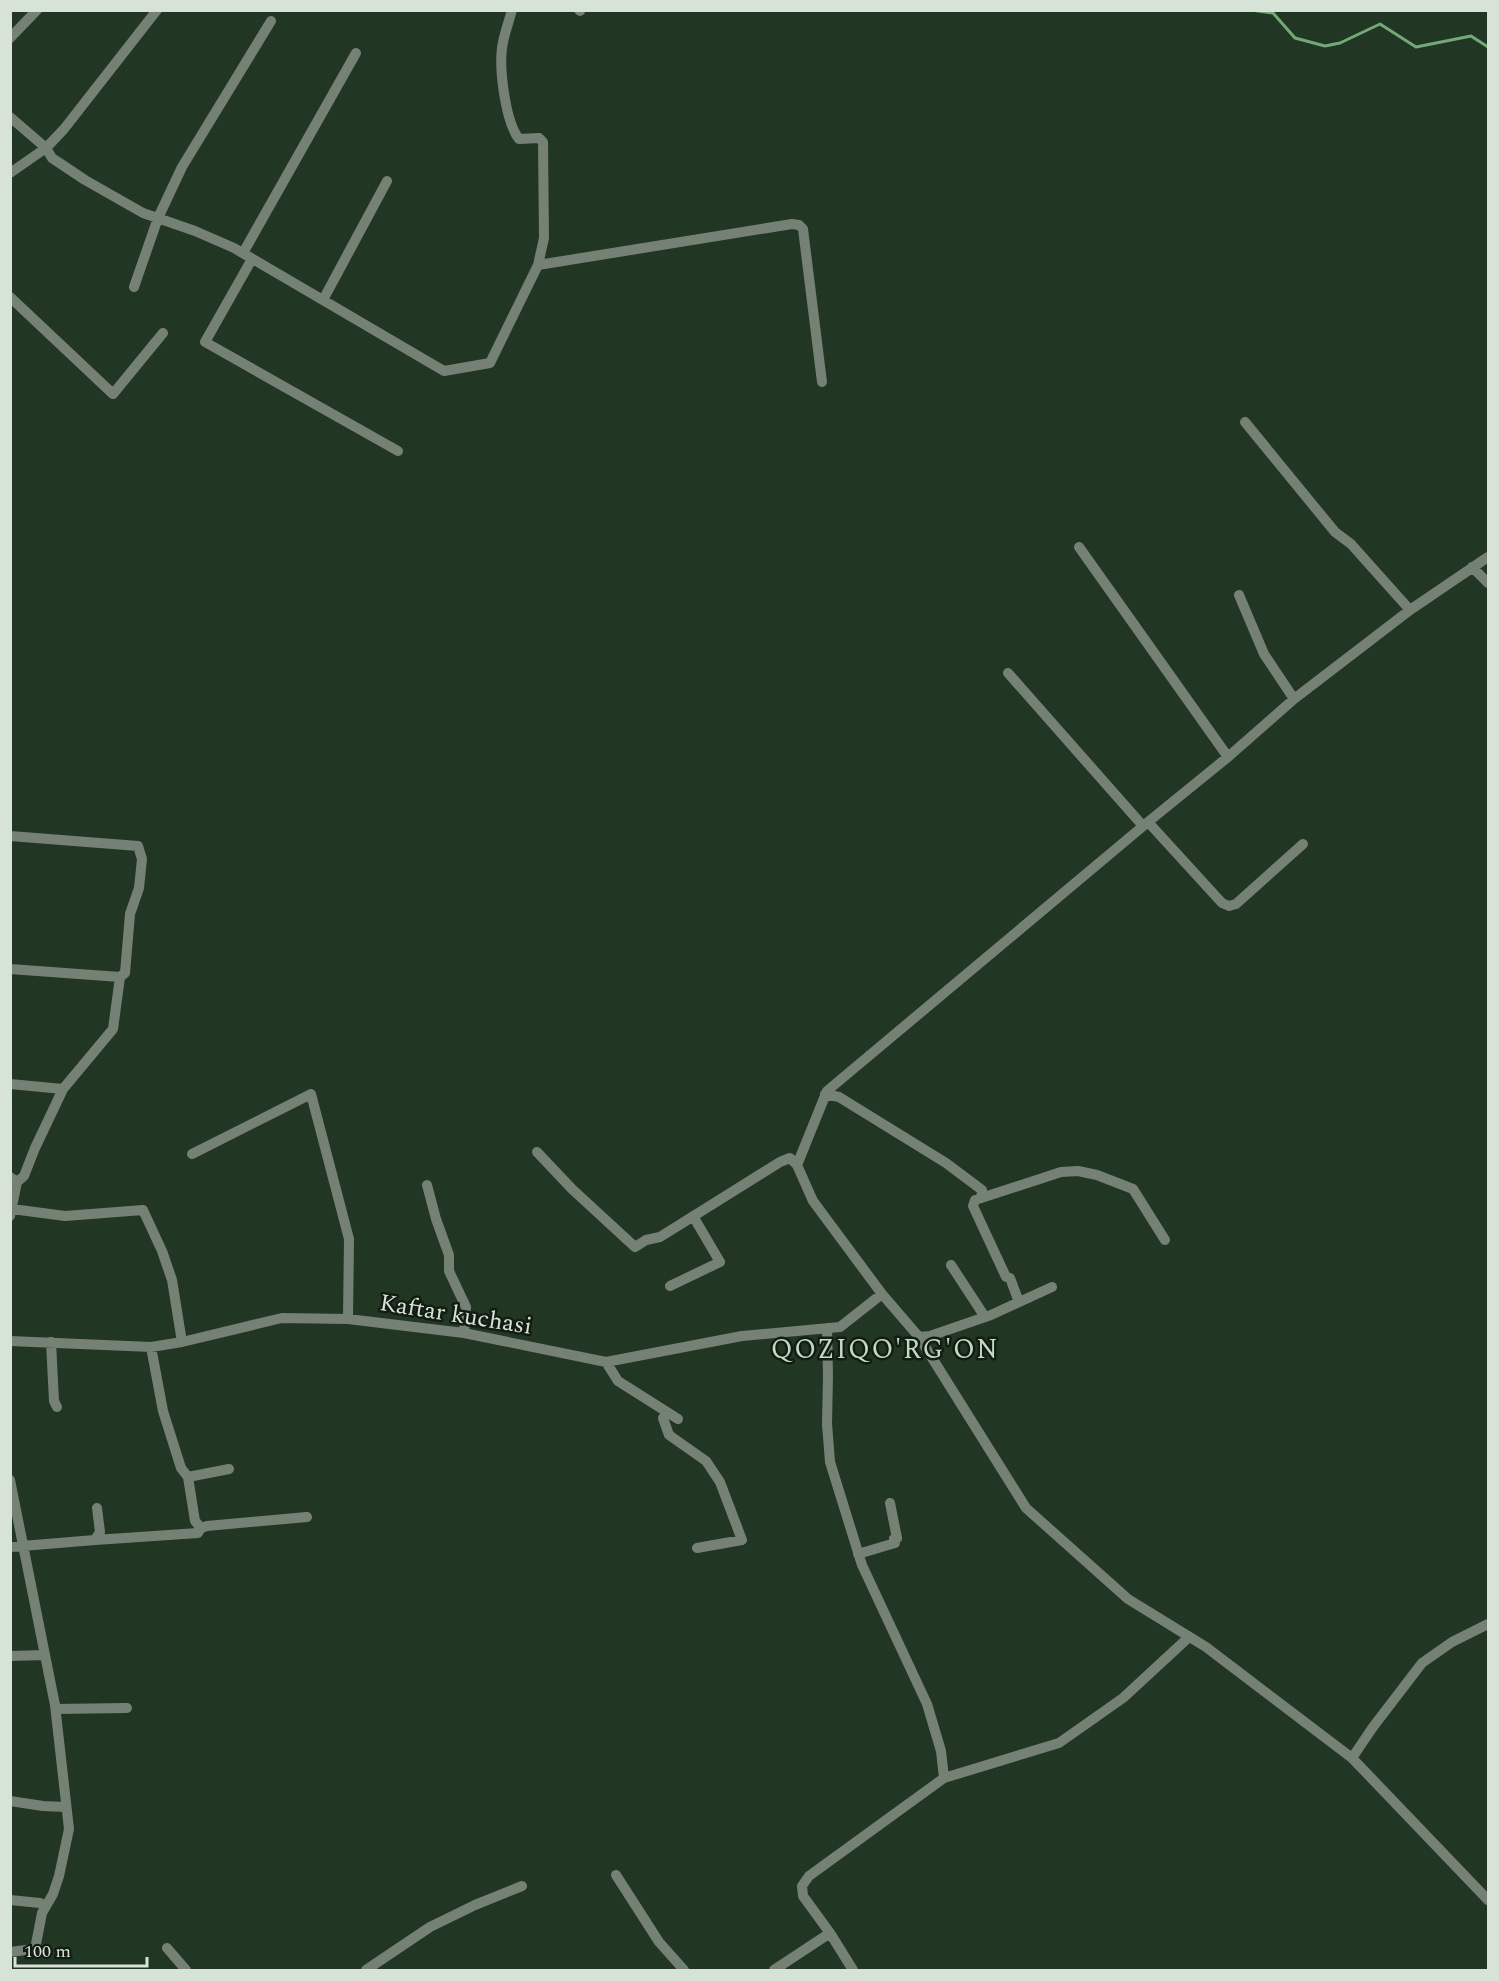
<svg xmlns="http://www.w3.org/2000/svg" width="1499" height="1981" font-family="Spectral,serif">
<rect width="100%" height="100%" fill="#223723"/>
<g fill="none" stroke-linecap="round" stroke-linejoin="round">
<!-- stream -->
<path stroke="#74a977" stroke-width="3" d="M1251,10L1273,13L1295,38L1325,46L1340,43L1380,24L1416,47L1471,36L1488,47"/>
<!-- street -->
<path stroke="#768176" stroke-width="10" d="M579,10L580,11
M10,38L37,10
M10,117L46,148L52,158L85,180L143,213L195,231L234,248L444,371L490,363L538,265L544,238L543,142L539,138L519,139C505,121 498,65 503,42C505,32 509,21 512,10
M10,173L46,148L64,129L157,10
M243,253L356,53
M252,259L205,342L398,451
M538,265L792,224L799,225L803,229L822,382
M134,287L158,218L182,167L271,21
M10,297L113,394L163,333
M323,300L387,181
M1245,422L1335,532L1351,544L1410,610
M1079,547L1228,757
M1472,567L1488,583
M1239,595L1264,654L1294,699
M1008,673L1143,826
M1148,822L1222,903L1229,906L1236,904L1303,844
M10,836L138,846L142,859L139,888L130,914L125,973L120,977
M10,969L120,977L113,1029L63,1089
M10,1084L63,1089L35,1148L24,1176L17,1182
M825,1094L839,1097L946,1163L982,1190L981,1198
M537,1152L572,1189L635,1247L646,1240L660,1237L780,1162L790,1158L797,1165L813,1201L882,1294L919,1337L1026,1508L1128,1599L1206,1647L1352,1758L1488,1900
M192,1154L311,1094L349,1239L348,1319
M797,1165L827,1091L1148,822L1228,757L1294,699L1410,610L1488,557
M10,1177L17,1182L10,1216
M427,1185L436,1219L449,1255V1271L466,1307L464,1333
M12,1209L65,1216L143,1210L162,1251L172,1280L182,1342
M951,1265L985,1317
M670,1286L720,1262L693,1216
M1019,1302L1010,1278L1006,1277L973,1206L975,1200L1061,1172L1078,1171L1097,1175L1133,1189L1165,1240
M827,1328L828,1376L827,1424L830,1462L862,1565L927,1704L941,1751L944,1778
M919,1337L930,1336L991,1315L1052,1287
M10,1341L151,1347L182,1342L282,1318L348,1319L464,1333L606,1362L742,1336L840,1327L882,1294
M51,1342L54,1401L57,1407
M151,1347L163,1411L181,1468L188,1477
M606,1362L618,1381L667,1412L663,1418L669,1435L706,1461L720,1482L742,1540L697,1548
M667,1412L678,1419
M10,1480L55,1705L69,1829L59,1876L53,1894L42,1913L36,1944L34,1949L10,1952
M201,1528L207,1526L307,1517
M95,1540L198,1533L201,1528L195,1521L188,1477L229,1469
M10,1547L95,1540L100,1532L97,1508
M858,1554L895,1543L894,1539L897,1538L890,1503
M10,1656L45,1655
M56,1709L127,1708
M1352,1758L1373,1727L1422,1663L1452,1642L1488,1624
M10,1801L43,1806L65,1807
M616,1875L659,1942L684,1970
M10,1900L40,1903L45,1907
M167,1948L186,1970
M366,1970L430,1927L475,1905L522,1886
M774,1970L830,1933
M853,1970L830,1933L803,1896L802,1886L809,1876L944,1778L1059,1743L1123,1698L1189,1637"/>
</g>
<g text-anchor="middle" stroke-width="5" stroke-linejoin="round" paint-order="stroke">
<!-- street labels -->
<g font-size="24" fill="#d6e3d6" stroke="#131c13">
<text transform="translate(456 1314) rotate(9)" y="8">Kaftar kuchasi</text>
</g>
<!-- quarter labels -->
<g font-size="27" letter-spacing="1.5" fill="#c1dbc1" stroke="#131c13">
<text x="885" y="1358">QOZIQO'RG'ON</text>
</g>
</g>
<!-- border -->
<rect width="1499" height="1981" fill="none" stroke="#d6e3d6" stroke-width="24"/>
<!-- scale -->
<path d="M15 1957v9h132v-9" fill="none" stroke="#d6e3d6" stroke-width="3"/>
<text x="24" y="1957" font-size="18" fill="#d6e3d6" stroke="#131c13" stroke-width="4.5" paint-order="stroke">100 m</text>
</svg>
